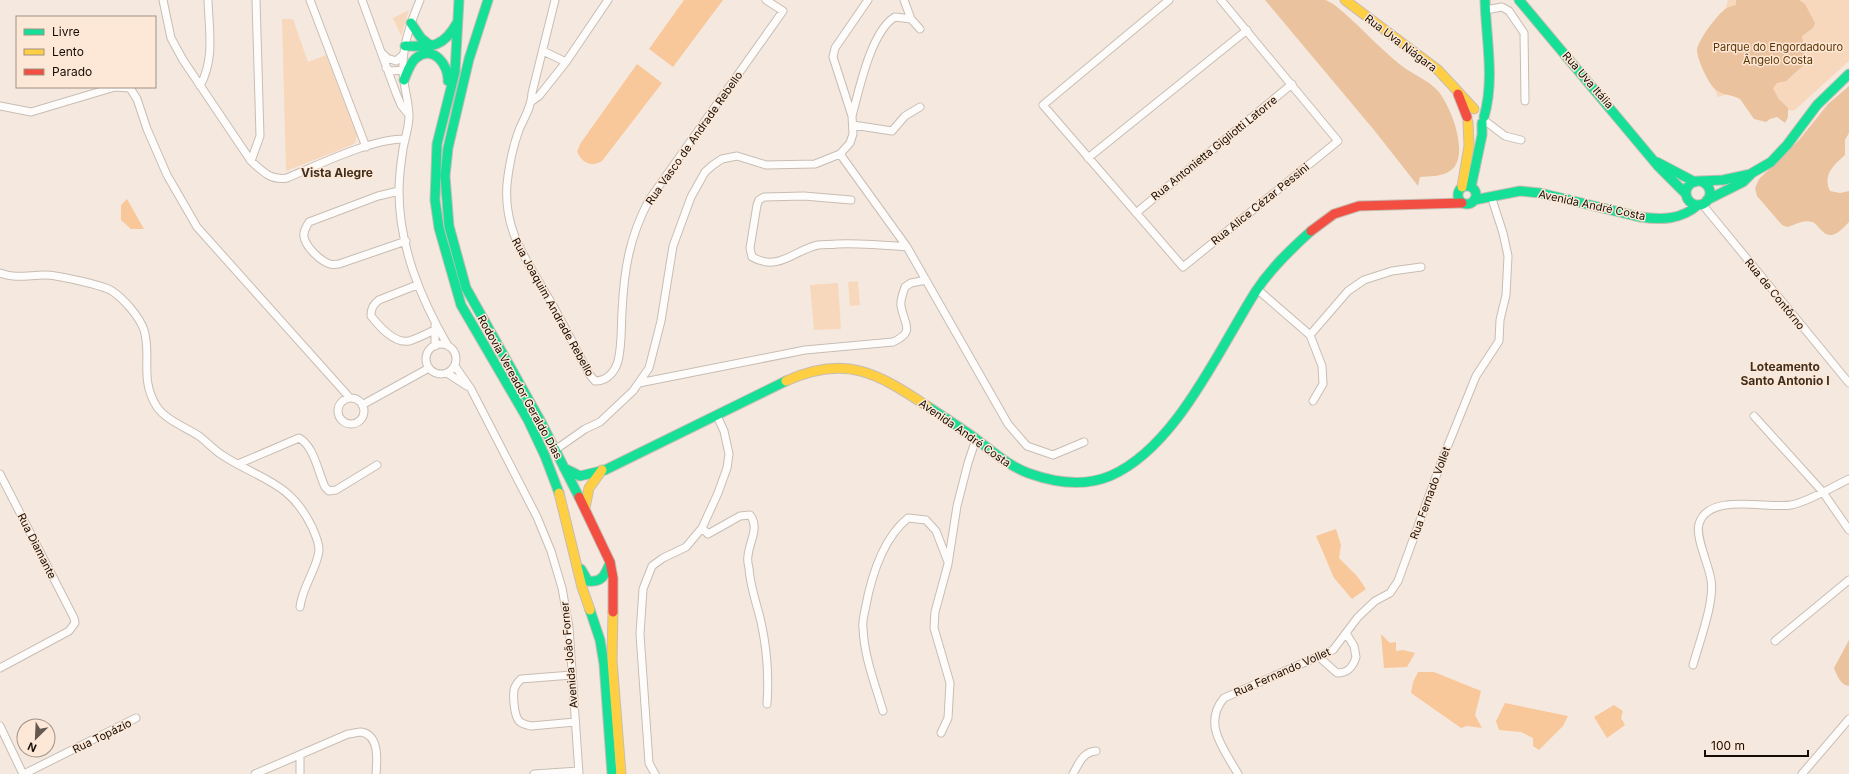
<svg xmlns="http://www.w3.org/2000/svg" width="1849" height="774" font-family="Inter,sans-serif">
<rect width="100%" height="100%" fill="#f5e9df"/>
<!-- green -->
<path fill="#f7d8bc" d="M1728,0H1849V61L1795,110L1753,114L1739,91L1718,97L1707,71Z
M409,10L401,36L393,18Z
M282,19H293L308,62L326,55L357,136L355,143L352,145L286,171Z
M858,281L860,305L850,306L848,282Z
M838,283L841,329L814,330L810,285Z"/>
<!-- forest -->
<path fill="#eac29d" d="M1265,0C1281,0 1311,0 1325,0C1336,2 1368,36 1378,45C1387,53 1396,62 1406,69C1417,76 1429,81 1438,91C1451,106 1471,157 1450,171C1441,177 1430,176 1420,177L1418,186L1374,130Z
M1736,0H1799L1805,4L1815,23L1813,28L1802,36L1805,64L1786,81L1777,83L1773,88L1778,98L1788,108V117L1785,123L1777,117L1770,119L1766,122L1754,119L1740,99C1731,94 1723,96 1715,89C1708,83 1697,59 1697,50C1698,40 1719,12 1727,8C1730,6 1734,6 1736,5Z
M1849,86V133L1845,140V155C1834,165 1822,175 1830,191L1840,193L1849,191V222C1841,230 1832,242 1821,230C1818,227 1816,223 1812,222C1802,219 1796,225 1787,227L1782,225L1757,196L1755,188L1759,179L1799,140L1828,104Z
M1849,640V686C1840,685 1837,675 1834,668Z"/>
<!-- water -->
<path fill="#f8c79a" d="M684,0H723L673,67L649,49Z
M637,64L662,83L602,161C591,168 582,162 577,152L580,144Z
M127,199L144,229H131L121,220V205Z
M1336,529L1341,545L1339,558L1357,576L1366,589L1352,599L1334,578L1316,536Z
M1381,634L1390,643L1396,642V651L1403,650L1415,653L1407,667L1384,668Z
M1418,672H1434L1481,691L1475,715L1482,728L1467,726L1461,728L1411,693L1413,682Z
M1505,703L1568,716L1563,726L1539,750L1533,746V738L1521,732L1499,730L1496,721Z
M1614,705L1623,711L1621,718L1625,725L1607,738L1594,717Z"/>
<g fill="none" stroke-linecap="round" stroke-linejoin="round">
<defs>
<path id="street" d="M163,0L171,38L183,60L251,161C262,171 271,181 287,178C318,165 373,138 405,139
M310,0L366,147
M362,0L396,93L401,105L409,115
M420,0C411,22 402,46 403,70C403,86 409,101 409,116C409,127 405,138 403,149C401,162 399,177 399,191C399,247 421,299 448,346
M555,0L532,93C532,106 524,118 519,130C513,146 509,166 507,184C503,233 529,263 552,304C565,327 577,351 589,374L595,381C607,381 615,372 618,361C622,346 621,327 622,312C624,270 629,238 649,200L783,11L766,0
M904,0L911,19
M1169,0L1043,105L1183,267L1338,141L1221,0
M1485,10L1502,7L1509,11L1524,33L1525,101
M543,51L566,62
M382,53L387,58L396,61L403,55
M386,68L391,71L403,70
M200,86C215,59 209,30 208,0
M532,101L539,96L566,62L608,0
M0,106L31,112L115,87L130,88L137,99L147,129L167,175L197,227L350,398
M852,116C859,90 871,31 895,17L911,19L920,29
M1484,120L1505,136L1521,140
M853,125L892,131L905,116L920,107
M840,154L907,247L1008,424L1027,446L1053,455L1084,442
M1088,158L1247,30
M251,161L260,136L256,0
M399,191L378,196L309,222C306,227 303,232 304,237C306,247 320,261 330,264C333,265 336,264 339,264L406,241
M851,200L804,196L764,197L759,200L757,205L750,248L752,257C779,272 794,250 818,245C824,244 831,245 837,244C860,243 883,245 907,247
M1702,204L1849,383
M1136,213L1292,84
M0,273C15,279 29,275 45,275C56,275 103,285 112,291C124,299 139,316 144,330C152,356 139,379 157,407C166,420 185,427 199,436C207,442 214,450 222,455C260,480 290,481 312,527C315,534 319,542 319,550C318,567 302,587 300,607
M417,285L379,300C373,305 371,308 371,316C379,326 394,344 409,341C417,339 427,333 435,330
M1257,289L1310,335L1322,366L1323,384L1313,401
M435,325V346
M1310,335L1348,291L1364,280L1392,271L1421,267
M426 359a15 15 0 1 1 30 0a15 15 0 1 1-30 0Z
M455,366L471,389L537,517L551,551L562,588L569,627L579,774
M447,373L467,386
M639,383L805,350L893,342C916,331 904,325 901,306C900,300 903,293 905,287L911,283L926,280
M338 411a13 13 0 1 1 26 0a13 13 0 1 1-26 0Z
M362,405L429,368
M1754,416L1822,491L1849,530
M555,450L585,429L600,422L633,391L649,368L661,321L673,246L691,197L705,172L713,165L722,159L737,156L766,165L815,164L840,154L850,143L853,134L852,116L833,57L835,48L868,0
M238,464L299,438C314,446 318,472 325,487L329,491L336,490L377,465
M0,474L74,618L75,623L69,631L0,668
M702,528L708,534L740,516L750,515C760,528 749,542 748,556C747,560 748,564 749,568C750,587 757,604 761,622C767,649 769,676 767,704
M1775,641L1849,580
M1319,657L1337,673C1348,673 1353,667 1356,657L1354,646L1346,633
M1693,665C1699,643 1715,601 1711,580C1709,565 1695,537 1699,524C1708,492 1768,509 1791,505C1808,502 1832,487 1849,479
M572,675L521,679C518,682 515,685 514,690C513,697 514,715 519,721C522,724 527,725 531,726L575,722
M883,711C875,684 864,656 863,628C862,622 864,615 865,610C871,577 882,539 908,518L926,520L936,531L948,562
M0,726L23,774
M941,733L948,718L950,683L934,628L935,612L948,564L957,506L968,463L976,439
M300,755V774
M24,774L136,718
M255,774L348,734C352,734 357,732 361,732C380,735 377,761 376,774
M534,774L579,771
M655,774L649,763L640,634L643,589L652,566L663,558L686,547L702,528L718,493L727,468L729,454L724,431L717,416
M1073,774C1079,763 1083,752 1096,751
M1238,774C1224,749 1202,724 1224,698L1333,650L1358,617L1375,601L1390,593L1398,581L1442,460L1476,376L1499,341L1500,320L1506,295L1508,256L1503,233L1491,196
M1802,774L1849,719"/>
<path id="fast" d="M459,0L455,72L437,144L435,200L439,228L461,305L528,420L545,456L559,493
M488,0L469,59L448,148L445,176L449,226L466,288L541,422L579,497
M1519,0L1658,166L1686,194
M411,23L421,38L431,46
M405,46C432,47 443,48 457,23
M404,80C407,73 410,63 416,58C433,44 449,65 448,81
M1484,117C1495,79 1486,39 1485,0
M1657,162L1695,182
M1700,181L1723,180L1751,174
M1686 193a12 12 0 1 1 24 0a12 12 0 1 1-24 0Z
M1458 195a9 9 0 1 1 18 0a9 9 0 1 1-18 0Z
M1471,187L1482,135V123
M1474,200L1520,191L1540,193L1640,217C1661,220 1681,220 1698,205
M1707,200L1743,182L1752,173L1771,162L1787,145L1817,105L1849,74
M927,406C943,416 959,427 975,438C992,451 1007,465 1028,473C1053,482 1084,487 1110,476C1176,448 1219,349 1256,291C1271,268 1291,249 1311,231
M564,468L580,476L605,470L786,381
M581,569L588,581C602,583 605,575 610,563
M590,610L600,640L604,664L612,774"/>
<path id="slow" d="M1345,0L1438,70L1474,109
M1462,187L1469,146L1468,122
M786,381C846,354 877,373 927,406
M559,493L582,587L590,610
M585,508L589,488L602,470
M613,612L612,660L621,774"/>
<path id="jam" d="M1458,94L1467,117
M1311,231L1334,214L1359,206L1462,203
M579,497L610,562L613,578V612"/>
</defs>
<!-- street casing -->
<use href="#street" stroke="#c7bdb4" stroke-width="9"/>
<!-- fast casing -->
<use href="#fast" stroke="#c7bdb4" stroke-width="11"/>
<!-- slow casing -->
<use href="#slow" stroke="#c7bdb4" stroke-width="11"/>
<!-- jam casing -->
<use href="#jam" stroke="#c7bdb4" stroke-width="11"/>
<!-- street -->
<use href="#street" stroke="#fefcfa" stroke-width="7"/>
<!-- fast -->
<use href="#fast" stroke="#16e098" stroke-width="9"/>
<!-- slow -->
<use href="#slow" stroke="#ffcf43" stroke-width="9"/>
<!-- jam -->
<use href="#jam" stroke="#f24e42" stroke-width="9"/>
</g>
<g text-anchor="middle" stroke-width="3" stroke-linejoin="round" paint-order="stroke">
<!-- street labels -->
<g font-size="11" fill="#140c05" stroke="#fde8d7">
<text transform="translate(1401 43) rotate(37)" y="4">Rua Uva Niágara</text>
<text transform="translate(1588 80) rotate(49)" y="4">Rua Uva Itália</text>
<text transform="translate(694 138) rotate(-55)" y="4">Rua Vasco de Andrade Rebello</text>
<text transform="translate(1214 148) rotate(-39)" y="4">Rua Antonietta Gigliotti Latorre</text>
<text transform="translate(1260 204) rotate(-39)" y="4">Rua Alice Cézar Pessini</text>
<text transform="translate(1592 205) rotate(12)" y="4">Avenida André Costa</text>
<text transform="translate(1775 294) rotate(51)" y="4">Rua de Contôrno</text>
<text transform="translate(553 307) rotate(61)" y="4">Rua Joaquim Andrade Rebello</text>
<text transform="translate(520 387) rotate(61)" y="4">Rodovia Vereador Geraldo Dias</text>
<text transform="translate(965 433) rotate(35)" y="4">Avenida André Costa</text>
<text transform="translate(1430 493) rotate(-70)" y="4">Rua Fernado Vollet</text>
<text transform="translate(37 546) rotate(63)" y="4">Rua Diamante</text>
<text transform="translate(569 655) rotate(-95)" y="4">Avenida João Forner</text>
<text transform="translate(1282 672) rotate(-24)" y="4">Rua Fernando Vollet</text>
<text transform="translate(102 736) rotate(-26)" y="4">Rua Topázio</text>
</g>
<!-- park labels -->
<g font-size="11" fill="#5d3503" stroke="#fde8d7">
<text x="1778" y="51">Parque do Engordadouro<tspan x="1778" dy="13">Ângelo Costa</tspan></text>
</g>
<!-- neighbourhood labels -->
<g font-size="12" font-weight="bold" fill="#422f1d" stroke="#fde8d7">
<text x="337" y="177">Vista Alegre</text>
<text x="1785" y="371">Loteamento<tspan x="1785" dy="14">Santo Antonio I</tspan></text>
</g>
</g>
<!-- legend -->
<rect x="16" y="16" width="140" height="72" fill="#fde8d7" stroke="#a09083"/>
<rect x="24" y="29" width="20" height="6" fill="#16e098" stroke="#a09083"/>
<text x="52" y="36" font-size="12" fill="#140c05">Livre</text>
<rect x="24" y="49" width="20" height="6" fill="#ffcf43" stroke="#a09083"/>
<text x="52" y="56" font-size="12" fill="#140c05">Lento</text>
<rect x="24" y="69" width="20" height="6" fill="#f24e42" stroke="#a09083"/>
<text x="52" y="76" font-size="12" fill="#140c05">Parado</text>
<!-- north arrow -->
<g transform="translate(36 738) rotate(204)"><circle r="19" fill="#fde8d7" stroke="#a09083"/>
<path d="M0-3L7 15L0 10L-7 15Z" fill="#635951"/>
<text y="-6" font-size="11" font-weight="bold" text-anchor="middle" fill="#140c05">N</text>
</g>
<!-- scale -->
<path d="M1705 750v6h103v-6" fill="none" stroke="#140c05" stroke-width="2"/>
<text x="1711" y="750" font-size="12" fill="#140c05" stroke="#fde8d7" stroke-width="3" paint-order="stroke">100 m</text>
</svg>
